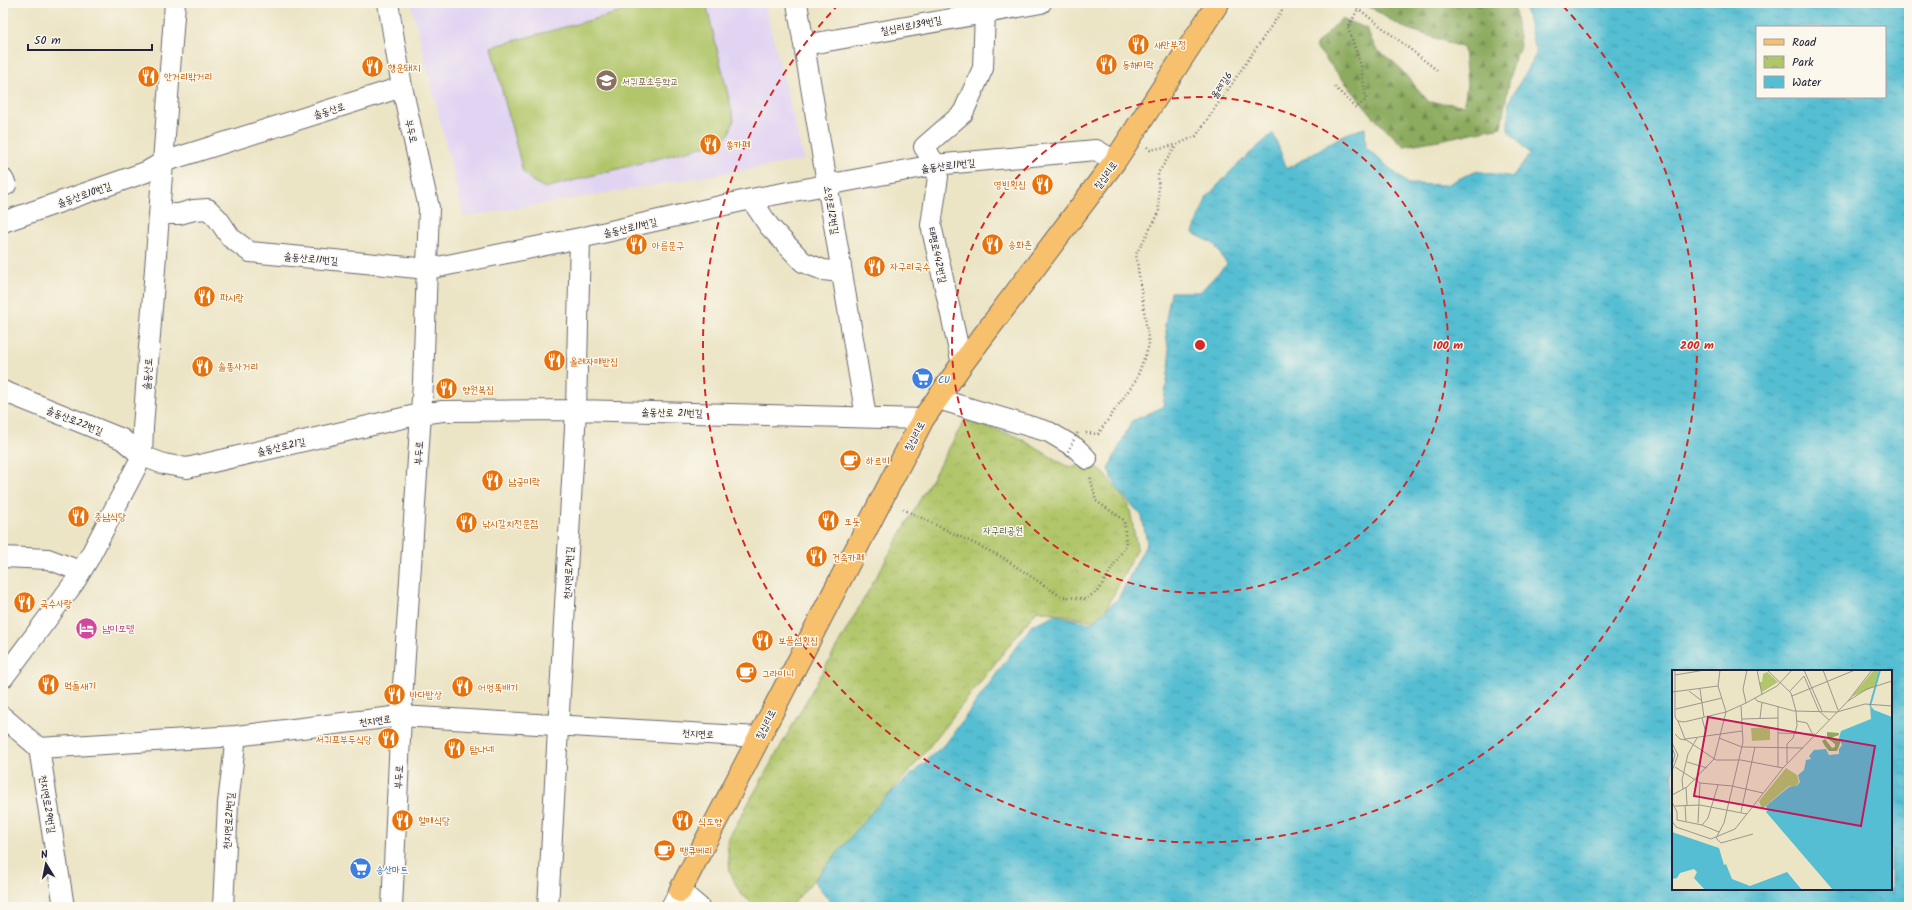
<svg xmlns="http://www.w3.org/2000/svg" width="1912" height="910" font-family="Kalam,'Poor Story',sans-serif">
<defs>
<pattern id="forest-firs" width="22" height="20" patternUnits="userSpaceOnUse"><rect width="22" height="20" fill="#8cab5f"/><path d="M5 1l3.5 6h-7zM16 11l3.5 6h-7z" fill="#728b50"/></pattern>
<pattern id="park-crowns" width="20" height="18" patternUnits="userSpaceOnUse"><rect width="20" height="18" fill="#b1c66b"/><path d="M2 6a3 3 0 1 1 6 0M12 15a3 3 0 1 1 6 0" fill="none" stroke="#98aa5e"/></pattern>
<pattern id="water-ripples" width="26" height="14" patternUnits="userSpaceOnUse"><rect width="26" height="14" fill="#55bed2"/><path d="M2 4q2-2 4 0t4 0M15 11q2-2 4 0t4 0" fill="none" stroke="#469aac"/></pattern>
</defs>
<rect width="100%" height="100%" fill="#fbf7ec"/>
<filter id="ink" filterUnits="userSpaceOnUse"><feTurbulence type="fractalNoise" baseFrequency=".025" numOctaves="2"/><feDisplacementMap in="SourceGraphic" scale="8" xChannelSelector="R" yChannelSelector="G"/><feConvolveMatrix kernelMatrix="1 2 1 2 8 2 1 2 1" color-interpolation-filters="sRGB"/></filter>
<filter id="wash" filterUnits="userSpaceOnUse"><feTurbulence type="fractalNoise" baseFrequency=".012" numOctaves="4" result="noise"/><feDisplacementMap in="SourceGraphic" scale="16" xChannelSelector="R" yChannelSelector="G"/><feGaussianBlur stdDeviation="0.9" result="paint"/><feColorMatrix in="noise" values="0 0 0 0 0 0 0 0 0 0 0 0 0 0 0 0 0 1.4 0 .05"/><feComposite in="paint" operator="in"/></filter>
<g filter="url(#wash)">
<rect width="100%" height="100%" fill="#ebe4c5"/>
<!-- built -->
<path fill="#e1d4f3" d="M411,3H764L804,160L464,217Z"/>
<!-- forest -->
<path fill="url(#forest-firs)" stroke="#57664d" d="M1363,3H1419L1425,8L1442,3H1497L1515,9L1520,46L1512,66L1501,127L1444,139L1404,146L1377,121L1315,46L1341,19L1366,28L1376,49L1396,64L1429,102L1464,105L1467,84L1464,48L1400,26Z"/>
<!-- park -->
<path fill="url(#park-crowns)" stroke="#6a7453" d="M965,420L1016,436L1066,466L1101,469L1129,505L1137,548L1100,622L1037,610L913,767L790,907H757L740,893L730,872L727,841Z"/>
<!-- garden -->
<path fill="#b1c66b" stroke="#6a7453" d="M654,3H706L734,120L729,134L721,142L545,188L532,181L523,172L491,47Z"/>
<!-- water -->
<path fill="url(#water-ripples)" stroke="#3c7086" fill-rule="evenodd" d="M1524,3H1909V907H835L814,881L877,806L947,742L1032,625L1055,615L1091,623L1118,599L1147,543L1142,516L1118,490L1108,469L1132,421L1163,407L1170,361L1165,325L1171,292H1200L1227,264L1214,244L1193,233L1207,197L1234,168L1273,133L1287,169L1345,134L1365,128L1366,148L1408,184L1446,185L1475,171L1513,177L1530,154L1508,130L1509,101L1536,54ZM1757,27H1885V97H1757ZM1673,671H1891V889H1673Z"/>
</g>
<g filter="url(#ink)">
<g fill="none" stroke-linecap="round" stroke-linejoin="round">
<defs>
<path id="minor" d="M388,3L402,87L429,208L423,383L401,716L392,907
M797,3L866,417
M805,45L1041,3
M3,179L6,185
M751,199L769,226L803,262L823,270L842,272
M159,214H179L194,210L208,209L218,219L231,238L250,252L428,269L580,238L751,199L934,165L1096,150L1115,161
M3,222L146,172L163,162L402,87
M962,364L931,225L938,177L932,159L924,147L963,113L983,68L985,12L988,3
M3,391L122,439L142,456L164,464L187,468L420,414L443,411L576,410L923,419
M938,399L1049,432L1076,448L1087,459
M3,557L48,559L80,571
M3,678L74,583L89,558L142,456L143,428L175,3
M3,717L39,748L236,736L401,716L758,737
M39,748L64,907
M223,907L228,804L236,736
M548,907L576,410L580,238
M671,907L680,891L699,907"/>
<path id="major" d="M680,891L923,419L962,364L1115,161L1218,3"/>
</defs>
<!-- minor casing -->
<use href="#minor" stroke="#68666b" stroke-width="22"/>
<!-- major casing -->
<use href="#major" stroke="#68666b" stroke-width="24"/>
<!-- path -->
<path stroke="#68666b" stroke-width="2.5" stroke-dasharray="1 3" stroke-linecap="butt" d="M1351,3L1438,71
M1335,87L1356,108L1366,100L1361,66L1348,28L1358,9
M1147,147L1150,150L1176,145L1196,136L1287,3
M1086,433L1098,434L1136,380L1149,345L1136,254L1159,213L1158,173L1176,146
M903,509L1002,557L1060,596L1085,599L1098,591L1126,545L1124,520L1096,501L1090,476"/>
<!-- minor -->
<use href="#minor" stroke="#fff" stroke-width="20"/>
<!-- major -->
<use href="#major" stroke="#f7c06c" stroke-width="22"/>
<!-- path-bridge -->
<path stroke="#68666b" stroke-width="2.5" stroke-dasharray="1 3" stroke-linecap="butt" d="M1066,455L1078,432"/>
</g>
</g>
<!-- distance rings -->
<g fill="none" stroke="#d62828" stroke-width="2" stroke-dasharray="7 5">
<circle cx="1200" cy="345" r="248"/>
<path d="M1563 6A497 497 0 1 1 837 6"/>
</g>
<!-- icons -->
<defs>
<symbol id="restaurant-disc" viewBox="-11 -11 22 22"><circle r="9.5" fill="#e8710a" stroke="#fbf7ec"/><path d="M-5-6h1v4h1v-4h1v4h1v-4h1v5L-1.5 .5V6h-2V.5L-5-1ZM5-6V6H3V1.5H1.5Q1.5-4 5-6Z" fill="#fff"/></symbol>
<symbol id="school-disc" viewBox="-11 -11 22 22"><circle r="9.5" fill="#8d6e63" stroke="#fbf7ec"/><path d="M0-5L7-2L0 1L-7-2ZM-4 1L0 2.5L4 1V4Q0 6-4 4Z" fill="#fff"/></symbol>
<symbol id="supermarket-disc" viewBox="-11 -11 22 22"><circle r="9.5" fill="#3f7fe0" stroke="#fbf7ec"/><path d="M-6-5.5h2.5l.6 2H6L4.5 2H-2.5L-4.4-4H-6ZM-1.5 3.2a1.3 1.3 0 1 0 .1 0ZM3 3.2a1.3 1.3 0 1 0 .1 0Z" fill="#fff"/></symbol>
<symbol id="cafe-disc" viewBox="-11 -11 22 22"><circle r="9.5" fill="#e8710a" stroke="#fbf7ec"/><path d="M-5.5-4.5H6V0H3Q3 3.5 0 3.5H-2.5Q-5.5 3.5-5.5 0ZM3-3.2v2h1.7v-2ZM-6 4.5H4V6H-6Z" fill="#fff"/></symbol>
<symbol id="hotel-disc" viewBox="-11 -11 22 22"><circle r="9.5" fill="#d1479c" stroke="#fbf7ec"/><path d="M-6-4.5h1.5V1H6V5H4.5V3h-9V5H-6ZM-4 0a1.8 1.8 0 1 1 3.6 0ZM.5 0V-2.5h3Q6-2.5 6 0Z" fill="#fff"/></symbol>
</defs>
<g fill-rule="evenodd">
<use href="#restaurant-disc" x="1126" y="32" width="25" height="25"/>
<use href="#restaurant-disc" x="1094" y="52" width="25" height="25"/>
<use href="#restaurant-disc" x="360" y="54" width="25" height="25"/>
<use href="#restaurant-disc" x="136" y="64" width="25" height="25"/>
<use href="#school-disc" x="594" y="68" width="25" height="25"/>
<use href="#restaurant-disc" x="698" y="132" width="25" height="25"/>
<use href="#restaurant-disc" x="1030" y="172" width="25" height="25"/>
<use href="#restaurant-disc" x="980" y="232" width="25" height="25"/>
<use href="#restaurant-disc" x="624" y="232" width="25" height="25"/>
<use href="#restaurant-disc" x="862" y="254" width="25" height="25"/>
<use href="#restaurant-disc" x="192" y="284" width="25" height="25"/>
<use href="#restaurant-disc" x="542" y="348" width="25" height="25"/>
<use href="#restaurant-disc" x="190" y="354" width="25" height="25"/>
<use href="#supermarket-disc" x="910" y="366" width="25" height="25"/>
<use href="#restaurant-disc" x="434" y="376" width="25" height="25"/>
<use href="#cafe-disc" x="838" y="448" width="25" height="25"/>
<use href="#restaurant-disc" x="480" y="468" width="25" height="25"/>
<use href="#restaurant-disc" x="66" y="504" width="25" height="25"/>
<use href="#restaurant-disc" x="816" y="508" width="25" height="25"/>
<use href="#restaurant-disc" x="454" y="510" width="25" height="25"/>
<use href="#restaurant-disc" x="804" y="544" width="25" height="25"/>
<use href="#restaurant-disc" x="12" y="590" width="25" height="25"/>
<use href="#hotel-disc" x="74" y="616" width="25" height="25"/>
<use href="#restaurant-disc" x="750" y="628" width="25" height="25"/>
<use href="#cafe-disc" x="734" y="660" width="25" height="25"/>
<use href="#restaurant-disc" x="36" y="672" width="25" height="25"/>
<use href="#restaurant-disc" x="450" y="674" width="25" height="25"/>
<use href="#restaurant-disc" x="382" y="682" width="25" height="25"/>
<use href="#restaurant-disc" x="376" y="726" width="25" height="25"/>
<use href="#restaurant-disc" x="442" y="736" width="25" height="25"/>
<use href="#restaurant-disc" x="390" y="808" width="25" height="25"/>
<use href="#restaurant-disc" x="670" y="808" width="25" height="25"/>
<use href="#cafe-disc" x="652" y="838" width="25" height="25"/>
<use href="#supermarket-disc" x="348" y="856" width="25" height="25"/>
</g>
<g text-anchor="middle" stroke-width="3" stroke-linejoin="round" paint-order="stroke">
<!-- street labels -->
<g font-size="10" fill="#22223b" stroke="#fbf7ec">
<text transform="translate(911 25) rotate(-11)" y="4">칠십리로139번길</text>
<text transform="translate(1221 85) rotate(-56)" y="4">올레길6</text>
<text transform="translate(329 110) rotate(-17)" y="4">솔동산로</text>
<text transform="translate(412 131) rotate(77)" y="4">부두로</text>
<text transform="translate(948 165) rotate(-7)" y="4">솔동산로11번길</text>
<text transform="translate(1105 175) rotate(-54)" y="4">칠십리로</text>
<text transform="translate(84 194) rotate(-19)" y="4">솔동산로10번길</text>
<text transform="translate(832 210) rotate(81)" y="4">소양로12번길</text>
<text transform="translate(630 227) rotate(-13)" y="4">솔동산로11번길</text>
<text transform="translate(938 255) rotate(78)" y="4">태평로442번길</text>
<text transform="translate(311 258) rotate(5)" y="4">솔동산로11번길</text>
<text transform="translate(147 374) rotate(-86)" y="4">솔동산로</text>
<text transform="translate(672 412) rotate(1)" y="4">솔동산로 21번길</text>
<text transform="translate(75 420) rotate(22)" y="4">솔동산로22번길</text>
<text transform="translate(914 436) rotate(-62)" y="4">칠십리로</text>
<text transform="translate(281 446) rotate(-13)" y="4">솔동산로21길</text>
<text transform="translate(418 453) rotate(-86)" y="4">부두로</text>
<text transform="translate(568 573) rotate(-87)" y="4">천지연로7번길</text>
<text transform="translate(375 720) rotate(-7)" y="4">천지연로</text>
<text transform="translate(765 724) rotate(-63)" y="4">칠십리로</text>
<text transform="translate(698 733) rotate(3)" y="4">천지연로</text>
<text transform="translate(398 777) rotate(-87)" y="4">부두로</text>
<text transform="translate(48 804) rotate(81)" y="4">천지연로29번길</text>
<text transform="translate(228 821) rotate(-86)" y="4">천지연로21번길</text>
</g>
<!-- food labels -->
<g font-size="10" fill="#c56008" stroke="#fbf7ec" text-anchor="start">
<text x="1154" y="48">새만부정</text>
<text x="1122" y="68">동해미락</text>
<text x="388" y="71">행운돼지</text>
<text x="164" y="80">안거리밖거리</text>
<text x="726" y="148">쏭카페</text>
<text x="1026" y="188" text-anchor="end">영빈횟집</text>
<text x="1008" y="248">송화촌</text>
<text x="652" y="249">아름문구</text>
<text x="890" y="270">자구리국수</text>
<text x="220" y="301">파시랑</text>
<text x="570" y="365">올레자매밥집</text>
<text x="218" y="370">솔똥사거리</text>
<text x="462" y="393">향원복집</text>
<text x="866" y="464">하르비</text>
<text x="508" y="485">남궁미락</text>
<text x="94" y="520">충남식당</text>
<text x="844" y="525">또돗</text>
<text x="482" y="527">낚시갈치전문점</text>
<text x="832" y="561">건축카페</text>
<text x="40" y="607">국수사랑</text>
<text x="778" y="644">보물섬횟집</text>
<text x="762" y="677">그라미니</text>
<text x="64" y="689">먹돌새기</text>
<text x="478" y="691">어멍뚝배기</text>
<text x="410" y="698">바다밥상</text>
<text x="372" y="743" text-anchor="end">서귀포부두식당</text>
<text x="470" y="753">탐나네</text>
<text x="418" y="824">할매식당</text>
<text x="698" y="825">식도향</text>
<text x="680" y="854">땡큐베리</text>
</g>
<!-- education labels -->
<g font-size="10" fill="#785e54" stroke="#fbf7ec" text-anchor="start">
<text x="622" y="85">서귀포초등학교</text>
</g>
<!-- shop labels -->
<g font-size="10" fill="#366cbe" stroke="#fbf7ec" text-anchor="start">
<text x="938" y="383">CU</text>
<text x="376" y="873">송산마트</text>
</g>
<!-- park labels -->
<g font-size="10" fill="#545b4c" stroke="#fbf7ec">
<text x="1003" y="534">자구리공원</text>
</g>
<!-- hotel labels -->
<g font-size="10" fill="#b23c85" stroke="#fbf7ec" text-anchor="start">
<text x="102" y="632">남미모텔</text>
</g>
</g>
<!-- overview -->
<g transform="translate(1672 670)">
<rect width="220" height="220" fill="#ebe4c5"/>
<path d="M155,62L167,63V65L159,68L169,71L165,81H157L153,76L150,71L153,69L160,78L163,77V74L155,68Z" fill="#8cab5f"/>
<path d="M202,0H207L204,16L179,27ZM95,2L106,12L90,22L87,12H90L91,4ZM114,98L125,105L127,112L123,118L117,116L90,139L87,131Z" fill="#b1c66b"/>
<path d="M98,57V70L80,71L79,58Z" fill="#b1c66b"/>
<path d="M198,35L202,40L220,47V220H161L94,142L96,140L94,136L117,117L125,116L128,112L126,105L132,100L134,90L139,89L137,86L142,80L154,79L157,85L167,84V79L170,75L167,68L169,61L199,49ZM0,162L47,178L52,195L54,194L60,209L78,216L115,202L130,220H33L22,208L25,202L22,199L8,203L5,208L0,209Z" fill="#55bed2"/>
<path fill="none" stroke="#55bed2" stroke-width="2" d="M198,36L208,0"/>
<path fill="none" stroke="#9b968e" stroke-width="1" d="M3,0V47L6,51L12,52L54,42L74,33L105,16L120,0M85,0L90,25M95,0L119,23L124,41L125,56L121,68L115,74V93M132,0L150,41M151,0L166,40M3,5L33,0M132,6L147,41L157,50M28,19L32,47M17,21L30,31M118,21L132,6M0,22L46,16M120,26L183,0M83,28L85,31L122,41L165,42L193,34L220,36M176,31L200,0M74,33L71,19L75,0M69,36L71,72L52,153L44,168L49,173L81,164M4,39L50,28M30,48L34,63M88,48L90,32M70,49L106,48M6,51L13,69L44,90H69L111,98M125,51L135,53L140,63M106,63L143,64M3,64L8,69L14,70M47,68L70,77L131,78M13,69L70,61M0,73L6,85L0,101M0,78L3,85L0,95M15,92L35,98M3,97L28,113L60,116L91,123M106,97V36M14,117L15,135M11,119L10,110L16,84L25,68M0,125L15,117L42,89L54,42L46,16L48,0M0,132L5,142V150L30,155L36,148L46,115M13,135L14,151M82,135L111,98L176,31L195,19L220,11M3,136L28,135L75,144M69,142L83,77M0,151L4,157L39,169L63,159L82,135M26,153L28,113M30,155L47,162"/>
<path fill="#c2185b" fill-opacity="0.15" stroke="#c2185b" stroke-width="2" d="M36,47L203,76L189,156L22,126Z"/>
<rect width="220" height="220" fill="none" stroke="#22223b" stroke-width="2"/>
</g>
<circle cx="1200" cy="345" r="6" fill="#d62828" stroke="#fbf7ec" stroke-width="2"/>
<g font-size="12" text-anchor="middle" font-weight="bold" fill="#d62828" stroke="#fbf7ec" stroke-width="3" stroke-linejoin="round" paint-order="stroke">
<text x="1448" y="349">100 m</text>
<text x="1697" y="349">200 m</text>
</g>
<!-- margin -->
<rect width="1912" height="910" fill="none" stroke="#fbf7ec" stroke-width="16"/>
<!-- legend -->
<rect x="1756" y="26" width="130" height="72" fill="#fbf7ec" stroke="#a4a2a5"/>
<rect x="1764" y="39" width="20" height="6" fill="#f7c06c" stroke="#a4a2a5"/>
<text x="1792" y="46" font-size="12" fill="#22223b">Road</text>
<rect x="1764" y="56" width="20" height="12" fill="url(#park-crowns)" stroke="#a4a2a5"/>
<text x="1792" y="66" font-size="12" fill="#22223b">Park</text>
<rect x="1764" y="76" width="20" height="12" fill="url(#water-ripples)" stroke="#a4a2a5"/>
<text x="1792" y="86" font-size="12" fill="#22223b">Water</text>
<!-- north arrow -->
<g transform="translate(46 864) rotate(350)" stroke="#fbf7ec" stroke-width="3" paint-order="stroke">
<path d="M0-3L7 15L0 10L-7 15Z" fill="#22223b"/>
<text y="-6" font-size="11" font-weight="bold" text-anchor="middle" fill="#22223b">N</text>
</g>
<!-- scale -->
<path d="M28 44v6h124v-6" fill="none" stroke="#22223b" stroke-width="2"/>
<text x="34" y="44" font-size="12" fill="#22223b" stroke="#fbf7ec" stroke-width="3" paint-order="stroke">50 m</text>
</svg>
